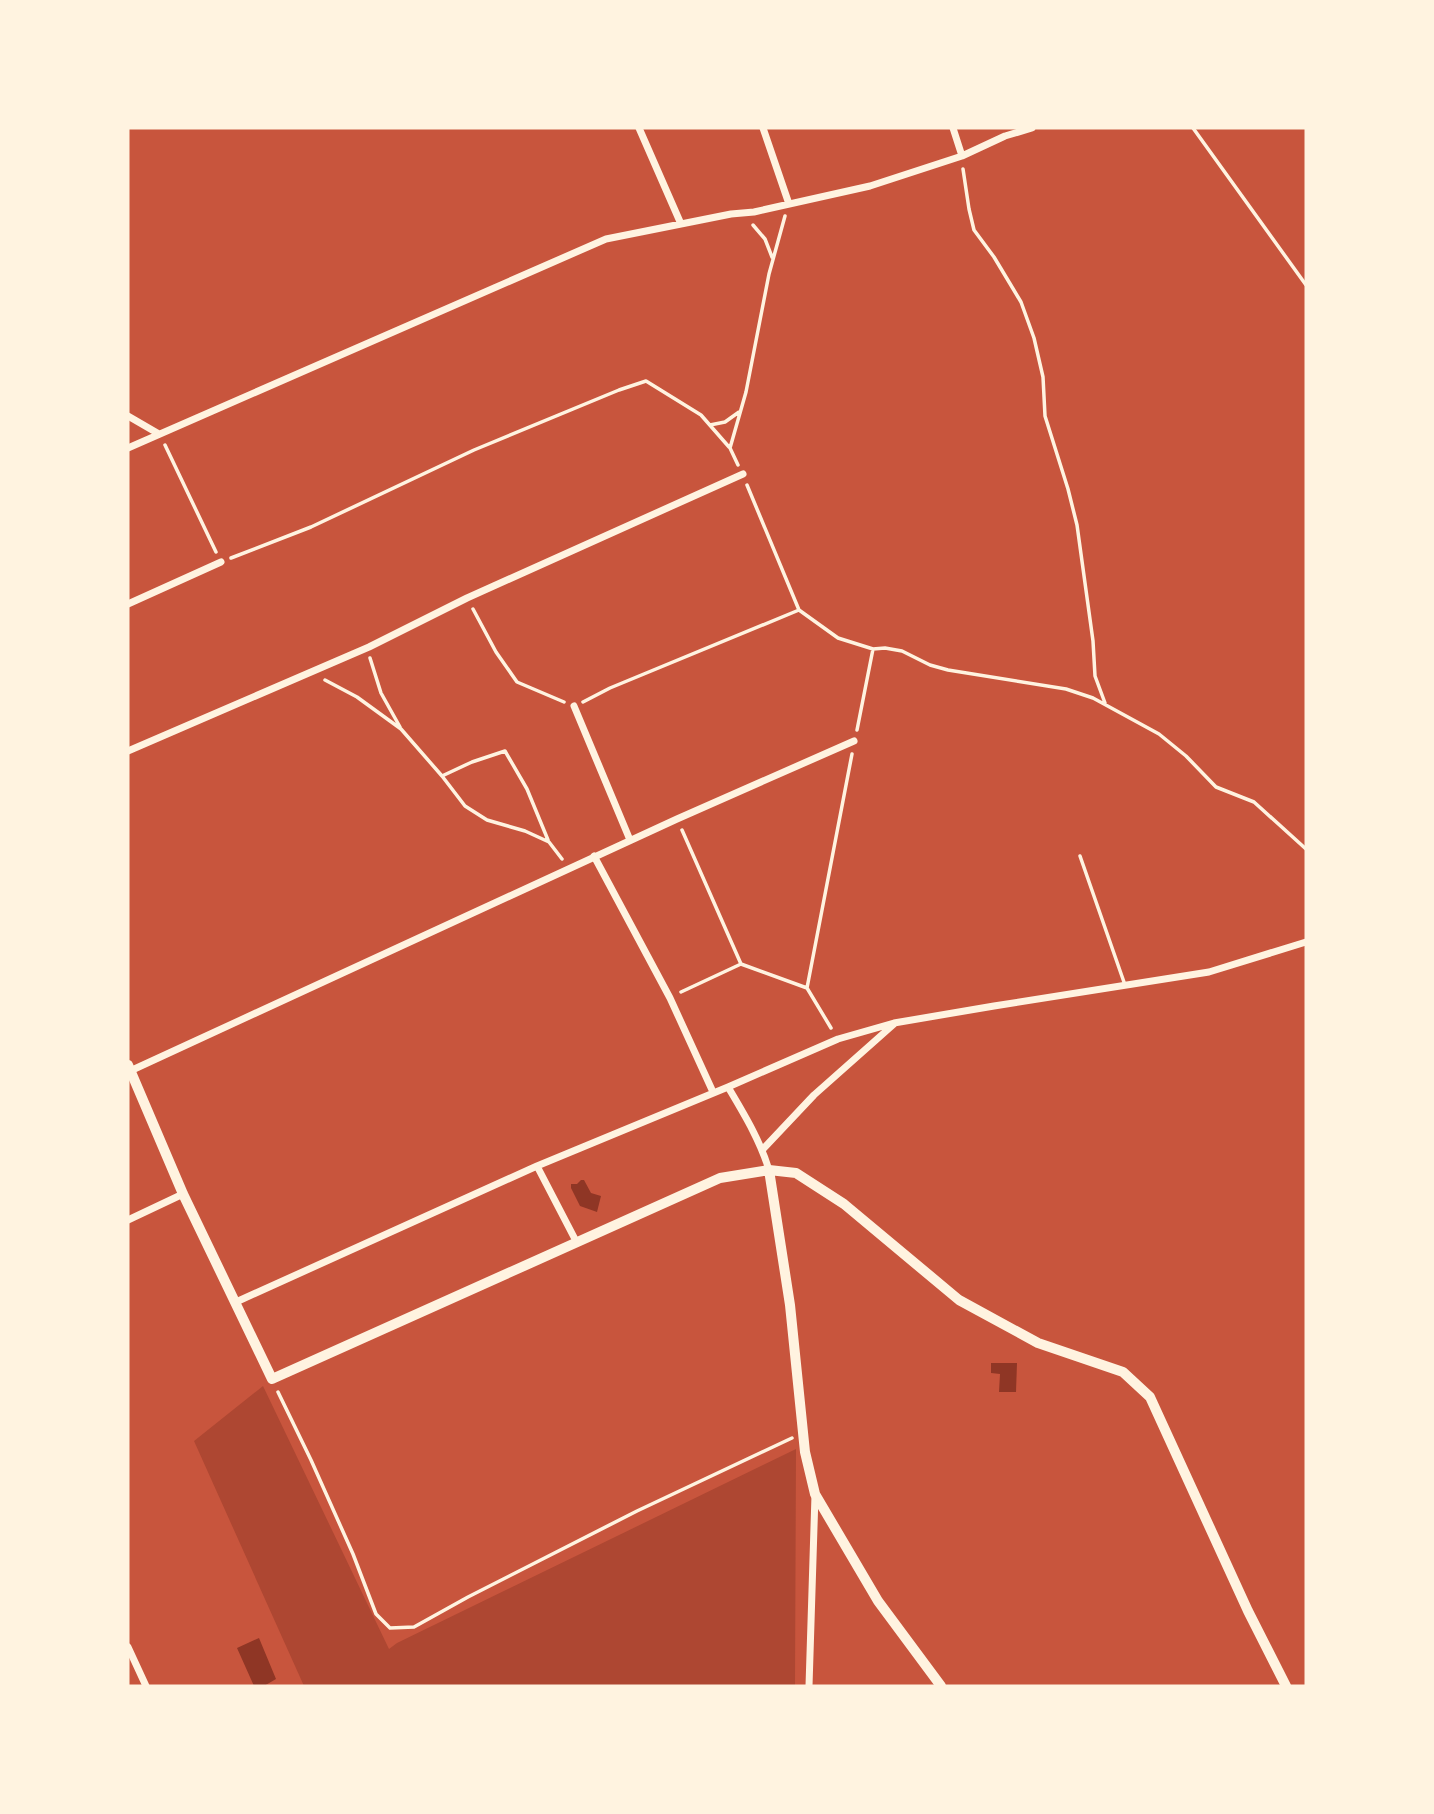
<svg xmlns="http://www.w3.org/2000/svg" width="1434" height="1814" font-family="'IBM Plex Sans',sans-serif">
<rect width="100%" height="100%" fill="#c8553d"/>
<!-- green -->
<path fill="#ae4732" d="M263,1386L389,1649L397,1643L796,1449L795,1686H304L194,1441Z"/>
<!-- water -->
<path fill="#8f3625" d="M581,1180H584L591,1193L601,1196L597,1212L580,1206L571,1188V1184H577Z
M991,1363H1017L1016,1392H999L1000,1374L991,1373Z
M259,1638L276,1679L264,1686H254L237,1648Z"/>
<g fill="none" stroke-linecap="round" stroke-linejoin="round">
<!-- path -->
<path stroke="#fff3e0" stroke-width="3.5" d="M1193,128L1306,285
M963,169L969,209L974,230L994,257L1021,302L1034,338L1043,377L1045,416L1068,489L1077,525L1093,641L1095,676L1105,703
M753,225L765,239L772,257
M710,425L725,422L739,412
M165,445L216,552
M738,465L730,448L746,392L769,274L785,216
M231,558L311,527L474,450L619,390L646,381L701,415L729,447
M473,609L496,652L517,682L564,702
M799,610L838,638L873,649L885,648L902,651L930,665L948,670L1066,689L1093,698L1159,734L1186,756L1216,787L1254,802L1306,849
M370,658L381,693L400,727
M325,680L357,697L401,729L442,776L465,806L487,820L525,831L549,842L562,859
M583,702L610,688L799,610L747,485
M857,730L873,649
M442,776L472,762L505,751L527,789L548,840
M741,964L807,988L831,1028
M807,988L852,754
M681,992L741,964L682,830
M278,1392L311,1460L353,1554L376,1614L390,1628L414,1627L468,1597L637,1511L792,1438"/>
<!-- service -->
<path stroke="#fff3e0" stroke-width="3.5" d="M1080,856L1125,985"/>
<!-- minor -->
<path stroke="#fff3e0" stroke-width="7" d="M639,128L681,224
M763,128L789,204
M953,128L962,156
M128,416L159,434
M128,448L606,239L731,214L754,212L870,186L962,156L1005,136L1032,128
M128,604L221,562
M574,706L630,840
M128,751L369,647L467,598L743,474
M594,856L670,998L713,1092
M130,1071L677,819L854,741
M728,1087C744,1114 760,1140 769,1170
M763,1149L814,1095L894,1024
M537,1166L577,1243
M128,1220L183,1194
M236,1302L537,1166L728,1087L838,1039L894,1023L994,1006L1209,972L1306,942
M128,1647L146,1686
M809,1686L815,1495"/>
<!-- tertiary -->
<path stroke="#fff3e0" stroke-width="10" d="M128,1065L183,1194L272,1379L720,1178L769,1170L790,1305L805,1452L815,1494L878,1601L941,1686
M769,1170L796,1173L844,1204L959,1300L1038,1343L1123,1372L1150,1397L1248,1611L1286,1686"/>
</g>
<!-- border -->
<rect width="1434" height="1814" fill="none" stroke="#fff3e0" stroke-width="259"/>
</svg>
